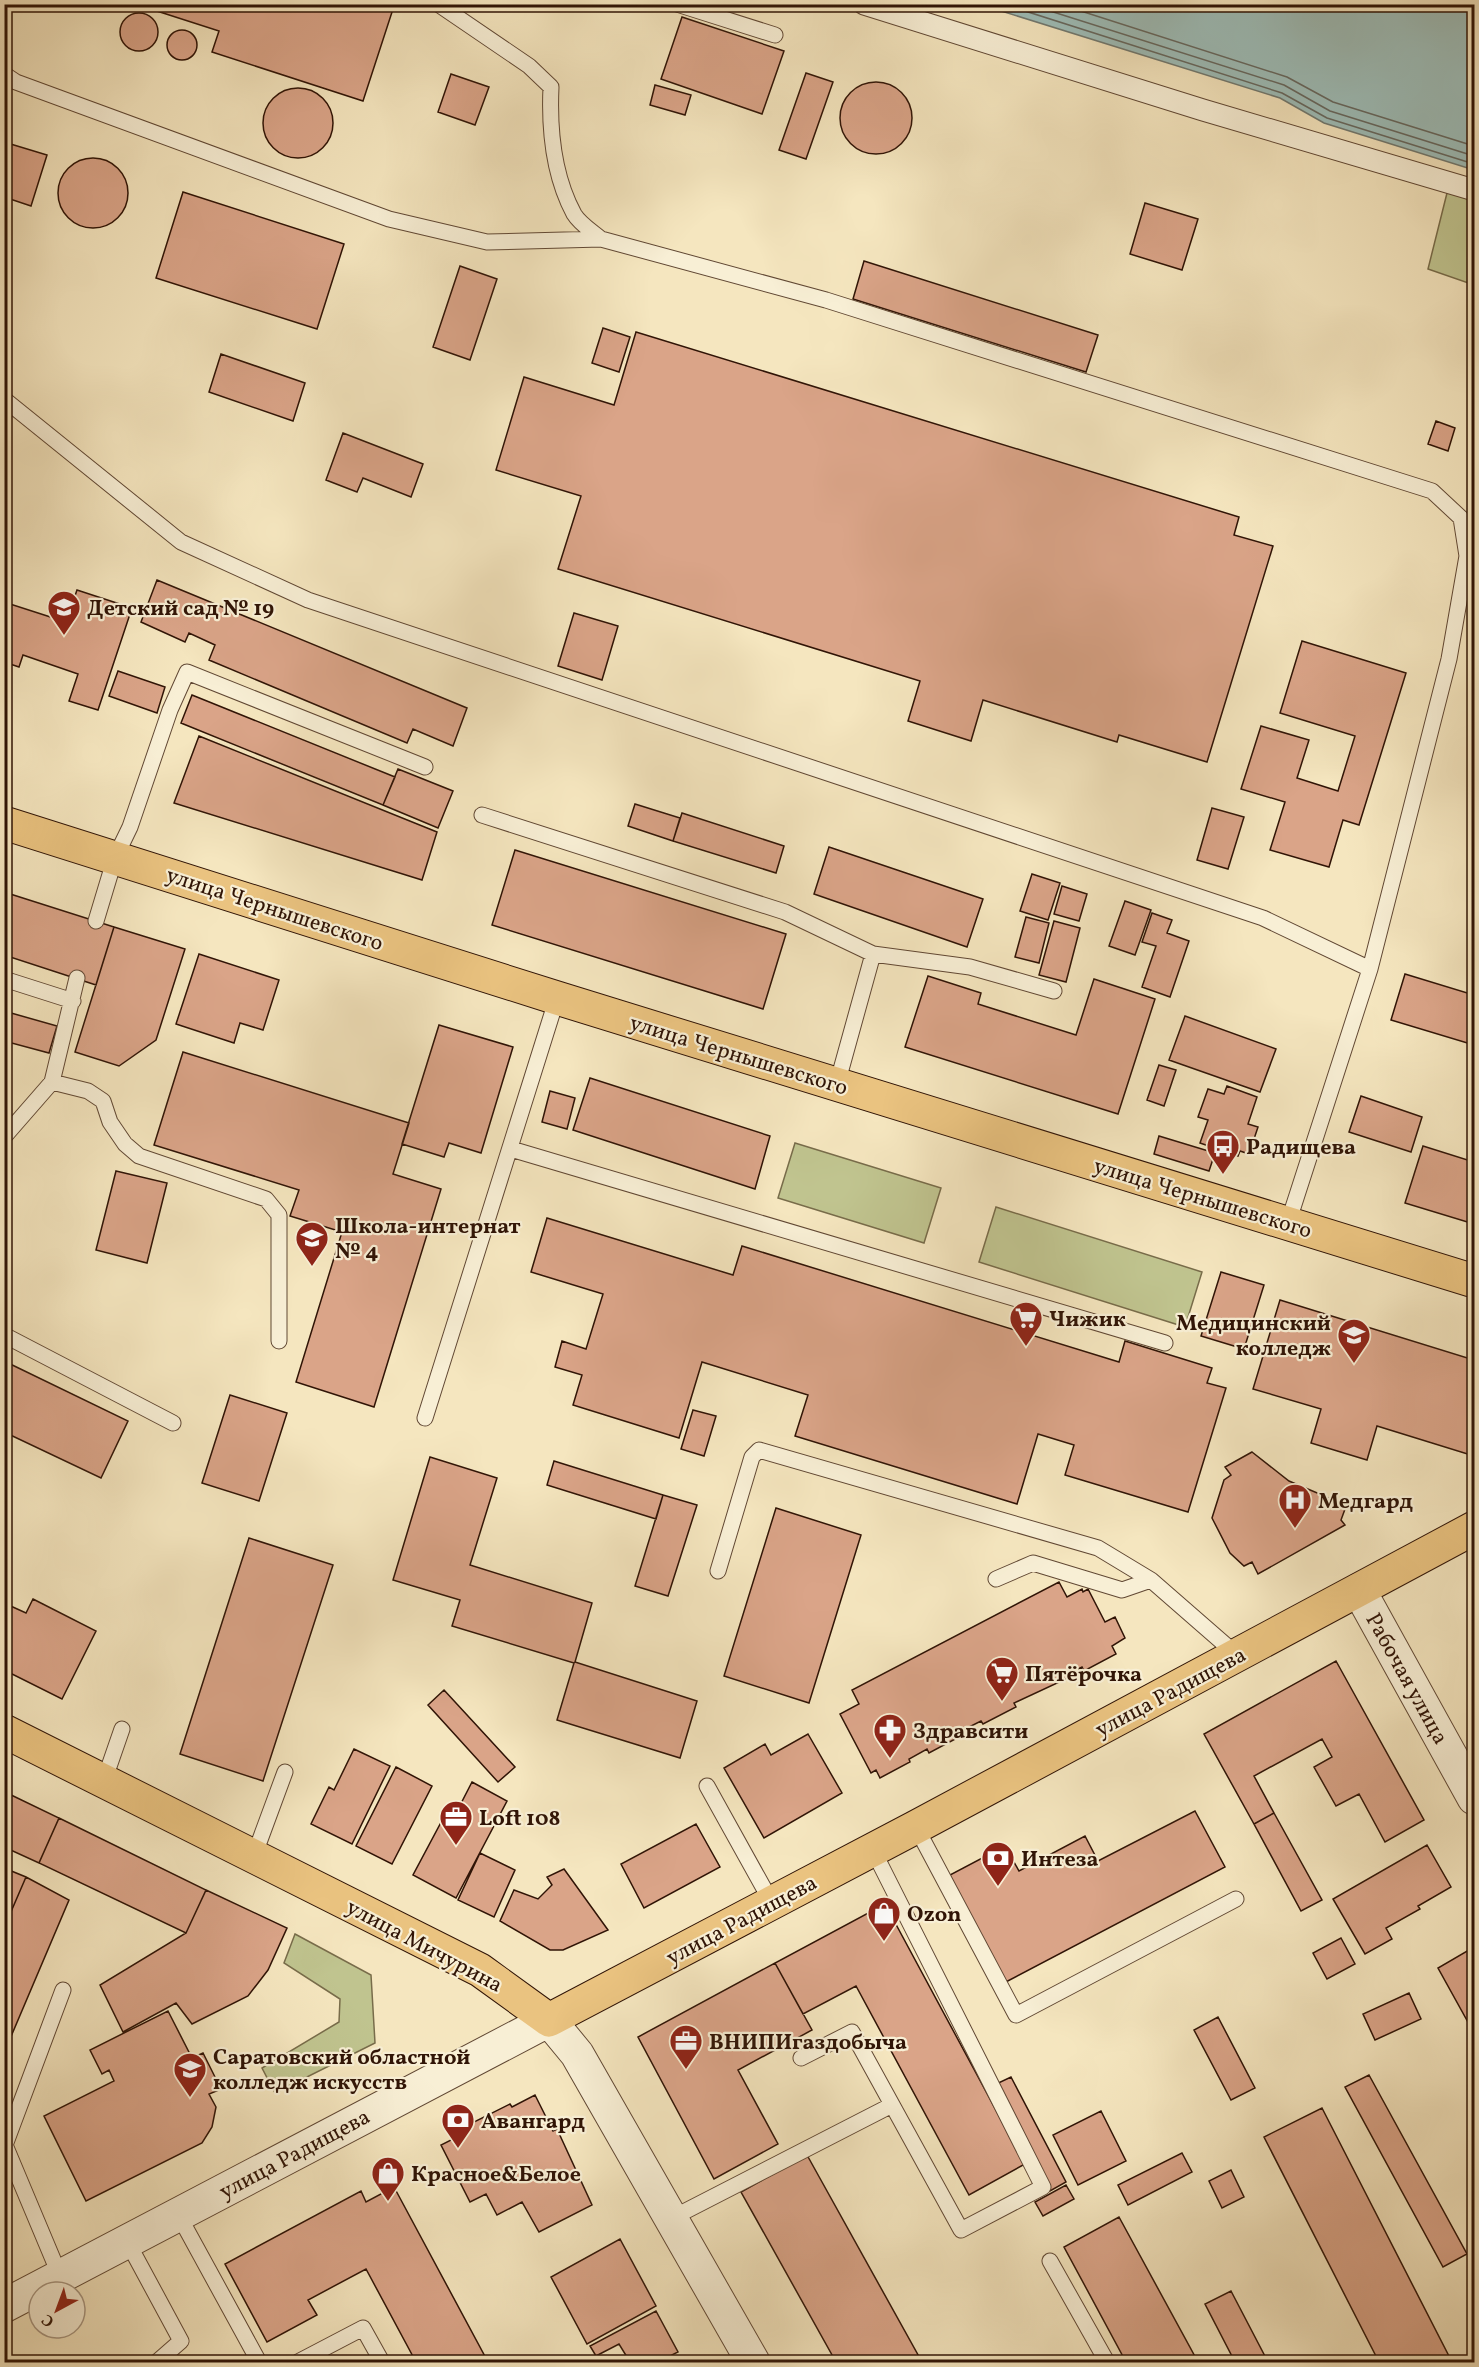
<svg xmlns="http://www.w3.org/2000/svg" width="1479" height="2367" font-family="Vollkorn,serif">
<rect width="100%" height="100%" fill="#f5e6bf"/>
<filter id="stains"><feTurbulence type="fractalNoise" baseFrequency=".00333" numOctaves="4"/><feColorMatrix values="0 0 0 0 .2 0 0 0 0 .09 0 0 0 0 .02 0 0 0 .5 -.17"/></filter>
<radialGradient id="worn" r=".72"><stop offset=".6" stop-color="#630" stop-opacity="0"/><stop offset="1" stop-color="#630" stop-opacity=".3"/></radialGradient>
<!-- green -->
<path fill="#c0c48f" stroke="#786c4a" stroke-width="1.5" d="M1449,185L1474,193V285L1428,269Z
M795,1143L941,1188L924,1243L778,1198Z
M996,1207L1202,1272L1185,1327L979,1262Z
M295,1934L371,1975L375,2043L275,2093L262,2068L339,2022L340,1999L284,1963Z"/>
<!-- water -->
<path fill="#9ebeb9" stroke="#727a71" stroke-width="1.5" d="M982,5H1474V170L1324,123L1280,98Z"/>
<g fill="none" stroke-linecap="round" stroke-linejoin="round">
<!-- shore -->
<path stroke="#676960" stroke-width="1.5" d="M1003,4L1282,93L1327,118L1474,164
M1028,4L1284,85L1330,111L1474,156
M1059,4L1287,77L1333,102L1474,146"/>
</g>
<!-- building -->
<path fill="#daa488" stroke="#301406" stroke-width="1.5" d="M135,4H379L393,9L363,101L212,52L219,31Z
M120 32a19 19 0 1 1 38 0a19 19 0 1 1-38 0Z
M682,17L784,51L762,114L661,79Z
M167 45a15 15 0 1 1 30 0a15 15 0 1 1-30 0Z
M806,73L833,82L806,159L779,150Z
M451,74L489,87L475,125L438,112Z
M840 118a36 36 0 1 1 72 0a36 36 0 1 1-72 0Z
M655,85L691,95L685,115L650,105Z
M263 123a35 35 0 1 1 70 0a35 35 0 1 1-70 0Z
M4,142L47,155L31,206L4,197Z
M58 193a35 35 0 1 1 70 0a35 35 0 1 1-70 0Z
M183,192L344,244L317,329L156,278Z
M1145,203L1198,219L1182,270L1130,254Z
M864,261L1098,335L1086,372L853,299Z
M460,266L497,279L470,360L433,347Z
M603,328L630,337L619,372L592,363Z
M636,332L1239,517L1234,535L1273,546L1207,762L1119,735L1117,742L983,700L971,741L908,721L920,681L558,569L581,496L496,470L524,377L614,405Z
M221,354L305,383L293,421L209,392Z
M1436,421L1455,428L1448,451L1428,444Z
M343,433L423,464L411,497L363,478L357,492L326,480Z
M157,580L467,708L453,746L413,729L407,743L209,660L215,645L189,633L185,642L141,622Z
M77,590L132,608L98,710L69,701L78,674L23,655L19,667L4,662V602L66,622Z
M574,613L618,626L602,680L558,666Z
M1302,641L1406,673L1359,825L1343,820L1329,867L1270,850L1285,802L1241,789L1261,726L1309,740L1297,778L1338,791L1355,736L1280,713Z
M118,671L165,687L157,713L109,696Z
M192,695L395,777L383,805L181,723Z
M199,736L437,832L422,880L174,803Z
M398,769L453,791L438,828L383,805Z
M635,804L680,818L673,841L628,826Z
M1212,808L1244,817L1228,869L1197,860Z
M682,813L784,846L776,873L673,841Z
M829,847L983,899L967,947L814,894Z
M515,850L786,934L763,1009L492,925Z
M1032,874L1060,883L1048,920L1020,911Z
M1062,886L1087,894L1079,921L1054,914Z
M4,892L114,927L96,985L4,955Z
M1125,901L1151,910L1135,955L1109,946Z
M1152,913L1172,920L1167,933L1189,941L1170,997L1142,987L1156,946L1142,942Z
M1026,917L1049,923L1039,963L1015,957Z
M1054,921L1080,928L1066,982L1039,975Z
M114,927L185,949L156,1040L119,1066L75,1052Z
M199,954L279,980L263,1030L240,1023L234,1043L176,1024Z
M1405,974L1474,995V1045L1391,1020Z
M928,976L981,993L978,1004L1076,1035L1094,979L1155,999L1118,1114L905,1047Z
M4,1011L57,1026L49,1053L4,1041Z
M1185,1016L1276,1049L1260,1092L1169,1060Z
M439,1025L513,1047L481,1153L449,1143L444,1157L402,1144Z
M183,1052L409,1123L393,1174L441,1189L374,1407L296,1382L342,1232L290,1216L299,1190L154,1145Z
M1159,1065L1176,1070L1164,1106L1147,1100Z
M590,1078L770,1136L755,1189L573,1130Z
M1227,1086L1257,1097L1248,1124L1258,1127L1249,1154L1240,1151L1238,1156L1200,1143L1208,1120L1198,1117L1208,1089L1224,1094Z
M550,1091L575,1098L567,1129L542,1122Z
M1361,1096L1422,1117L1411,1152L1349,1132Z
M1159,1136L1215,1153L1209,1171L1154,1154Z
M1423,1146L1474,1162V1224L1405,1203Z
M116,1171L167,1183L147,1263L96,1250Z
M547,1218L733,1275L742,1246L1119,1362L1125,1341L1212,1368L1207,1383L1226,1388L1188,1512L1065,1475L1074,1445L1038,1434L1017,1504L795,1436L808,1395L702,1362L679,1438L573,1405L582,1375L555,1367L562,1341L586,1349L603,1294L531,1272Z
M1221,1272L1264,1285L1244,1349L1201,1336Z
M1280,1300L1474,1360V1456L1377,1426L1367,1460L1311,1443L1321,1409L1253,1389Z
M4,1361L128,1421L101,1478L4,1432Z
M230,1395L287,1413L259,1501L202,1483Z
M693,1410L716,1416L704,1456L681,1449Z
M1252,1452L1289,1481L1341,1503L1345,1509L1341,1520L1345,1525L1258,1574L1252,1562L1244,1566L1230,1553L1212,1518L1224,1480L1231,1475L1225,1467Z
M430,1457L497,1478L470,1565L592,1603L575,1662L697,1701L680,1758L557,1720L574,1663L452,1626L460,1600L393,1580Z
M554,1461L663,1495L656,1519L547,1485Z
M663,1495L697,1505L668,1596L635,1586Z
M776,1508L861,1535L809,1703L724,1676Z
M249,1538L333,1565L263,1781L180,1754Z
M1059,1582L1067,1597L1082,1589L1083,1592L1088,1589L1105,1622L1115,1617L1125,1638L1112,1646L1116,1654L1084,1671L1082,1667L1066,1675L1068,1678L1014,1703L1016,1707L983,1724L981,1721L959,1732L961,1736L929,1753L927,1749L909,1759L910,1762L880,1778L876,1770L871,1773L840,1714L859,1704L852,1690Z
M33,1599L96,1631L62,1699L4,1670V1603L26,1613Z
M1336,1661L1424,1820L1385,1842L1359,1794L1336,1806L1314,1767L1332,1757L1322,1739L1254,1776L1274,1813L1254,1824L1204,1734Z
M444,1690L515,1767L498,1782L428,1705Z
M808,1734L842,1793L764,1838L724,1768L765,1744L771,1755Z
M354,1749L390,1766L352,1844L311,1824L329,1787L334,1790Z
M396,1767L432,1786L392,1864L356,1846Z
M472,1782L507,1801L456,1898L413,1875L446,1813L454,1817Z
M7,1793L59,1818L39,1863L4,1847V1800Z
M1195,1811L1225,1867L1004,1983L948,1876L1005,1846L1019,1871L1085,1836L1098,1861Z
M1274,1813L1322,1900L1301,1911L1254,1824Z
M59,1818L206,1890L186,1933L39,1863Z
M696,1824L720,1867L644,1908L621,1864Z
M1427,1845L1451,1887L1418,1906L1420,1909L1386,1928L1392,1939L1365,1954L1333,1899Z
M480,1853L515,1870L494,1917L458,1900Z
M4,1868L26,1877L4,1928Z
M564,1869L608,1930L563,1950H550L500,1921L514,1890L538,1899L552,1885L547,1877Z
M26,1877L69,1900L4,2053V1928Z
M206,1890L287,1928L268,1970L248,1996L192,2024L176,2003L123,2032L100,1985L186,1933Z
M885,1904L1025,2164L969,2195L856,1986L803,2014L775,1963Z
M1341,1938L1355,1964L1327,1979L1313,1953Z
M1474,1947V2033L1438,1968Z
M775,1963L812,2030L738,2070L778,2144L714,2179L638,2037Z
M1409,1993L1421,2019L1375,2040L1363,2014Z
M168,2011L192,2058L203,2053L221,2089L209,2094L216,2107L212,2127L202,2143L86,2201L44,2116L114,2081L109,2070L102,2074L90,2050Z
M1218,2017L1255,2088L1231,2100L1194,2030Z
M1369,2075L1467,2254L1443,2267L1345,2087Z
M1011,2077L1066,2182L1050,2191L994,2085Z
M535,2095L553,2131L557,2129L592,2205L539,2232L522,2202L497,2215L486,2194L470,2202L441,2145L467,2132L464,2127L510,2104L512,2107Z
M1322,2108L1452,2362H1379L1264,2137Z
M1101,2111L1126,2161L1078,2185L1053,2135Z
M1182,2153L1192,2172L1128,2205L1118,2185Z
M807,2155L922,2362H836L741,2192Z
M1231,2170L1244,2197L1222,2208L1209,2181Z
M1066,2185L1074,2199L1043,2216L1035,2202Z
M394,2187L488,2362H416L366,2269L308,2300L317,2315L267,2342L225,2264L361,2191L366,2202Z
M1119,2217L1198,2362H1126L1064,2247Z
M620,2239L656,2306L587,2344L551,2277Z
M1231,2291L1268,2362H1235L1205,2304Z
M656,2311L678,2352L658,2362H630L619,2344L596,2356L590,2346Z"/>
<g fill="none" stroke-linecap="round" stroke-linejoin="round">
<defs>
<path id="service" d="M438,4L529,66L551,87C549,130 553,175 574,214C580,224 593,232 601,239
M677,4L775,35
M4,74L16,82L389,219L487,242L601,239L826,300L1432,491L1461,518L1467,556L1449,659L1370,969L1288,1223
M4,399L181,542L308,600L1263,918L1370,969
M482,815L785,912L873,954L970,967L1054,991
M96,921L115,858L130,827L170,710L187,672L425,767
M4,979L73,1001
M52,1082L88,1091L103,1101L110,1122L125,1144L139,1156L266,1199L279,1215V1341
M837,1084L873,954
M4,1137L52,1082L77,978
M511,1149L1165,1343
M4,1335L173,1423
M425,1418L557,998
M718,1571L752,1457L759,1450L1098,1548L1151,1580L1237,1655
M996,1579L1033,1563L1122,1590L1151,1580
M104,1781L122,1729
M707,1786L772,1903
M916,1827L1016,2015L1236,1899
M254,1856L285,1772
M801,2058L852,2032L961,2230L1043,2187L873,1850
M178,2214L259,2362
M672,2218L892,2105
M127,2241L181,2341L157,2362
M1050,2261L1107,2362
M60,2276L5,2145L63,1990
M298,2362L363,2328L382,2362"/>
<path id="pedestrian" d="M864,4L1203,110L1474,190"/>
<path id="tertiary" d="M1359,1590L1474,1798
M4,2306L549,2020L577,2054L753,2362"/>
<path id="primary" d="M4,823L557,998L1474,1281
M4,1731L480,1970L549,2020L916,1827L1474,1528"/>
</defs>
<!-- service casing -->
<use href="#service" stroke="#614834" stroke-width="17"/>
<!-- pedestrian casing -->
<use href="#pedestrian" stroke="#614834" stroke-width="23"/>
<!-- tertiary casing -->
<use href="#tertiary" stroke="#614834" stroke-width="35"/>
<!-- primary casing -->
<use href="#primary" stroke="#301406" stroke-width="35"/>
<!-- service -->
<use href="#service" stroke="#f8efd5" stroke-width="15"/>
<!-- pedestrian -->
<use href="#pedestrian" stroke="#f8efd5" stroke-width="21"/>
<!-- tertiary -->
<use href="#tertiary" stroke="#f8efd5" stroke-width="33"/>
<!-- primary -->
<use href="#primary" stroke="#eac380" stroke-width="33"/>
</g>
<!-- icons -->
<defs>
<symbol id="school-pin" viewBox="-11 -11 22 30"><path d="M0 17L-7.5 6A9.5 9.5 0 1 1 7.5 6Z" fill="#8f2418" stroke="#f8efd5"/><path d="M0-5L7-2L0 1L-7-2ZM-4 1L0 2.5L4 1V4Q0 6-4 4Z" fill="#fff"/></symbol>
<symbol id="bus-pin" viewBox="-11 -11 22 30"><path d="M0 17L-7.5 6A9.5 9.5 0 1 1 7.5 6Z" fill="#8f2418" stroke="#f8efd5"/><path d="M-5-6H5V4H4V6H2V4H-2V6H-4V4H-5ZM-3.5-4V0h7V-4ZM-3.5 1.2v1.5H-2V1.2ZM2 1.2v1.5H3.5V1.2Z" fill="#fff"/></symbol>
<symbol id="supermarket-pin" viewBox="-11 -11 22 30"><path d="M0 17L-7.5 6A9.5 9.5 0 1 1 7.5 6Z" fill="#8f2418" stroke="#f8efd5"/><path d="M-6-5.5h2.5l.6 2H6L4.5 2H-2.5L-4.4-4H-6ZM-1.5 3.2a1.3 1.3 0 1 0 .1 0ZM3 3.2a1.3 1.3 0 1 0 .1 0Z" fill="#fff"/></symbol>
<symbol id="university-pin" viewBox="-11 -11 22 30"><path d="M0 17L-7.5 6A9.5 9.5 0 1 1 7.5 6Z" fill="#8f2418" stroke="#f8efd5"/><path d="M0-5L7-2L0 1L-7-2ZM-4 1L0 2.5L4 1V4Q0 6-4 4Z" fill="#fff"/></symbol>
<symbol id="hospital-pin" viewBox="-11 -11 22 30"><path d="M0 17L-7.5 6A9.5 9.5 0 1 1 7.5 6Z" fill="#8f2418" stroke="#f8efd5"/><path d="M-5-5h3v3.5h4V-5h3V5h-3V1.5h-4V5h-3Z" fill="#fff"/></symbol>
<symbol id="pharmacy-pin" viewBox="-11 -11 22 30"><path d="M0 17L-7.5 6A9.5 9.5 0 1 1 7.5 6Z" fill="#8f2418" stroke="#f8efd5"/><path d="M-2-6h4v4h4v4h-4v4h-4v-4h-4v-4h4Z" fill="#fff"/></symbol>
<symbol id="office-pin" viewBox="-11 -11 22 30"><path d="M0 17L-7.5 6A9.5 9.5 0 1 1 7.5 6Z" fill="#8f2418" stroke="#f8efd5"/><path d="M-6-3h4V-5.5h4V-3h4V5H-6ZM-1-4.5V-3h2v-1.5ZM-6 0V1H6V0Z" fill="#fff"/></symbol>
<symbol id="bank-pin" viewBox="-11 -11 22 30"><path d="M0 17L-7.5 6A9.5 9.5 0 1 1 7.5 6Z" fill="#8f2418" stroke="#f8efd5"/><path d="M-6-4H6V4H-6ZM0-2.3a2.3 2.3 0 1 0 0 4.6a2.3 2.3 0 1 0 0-4.6Z" fill="#fff"/></symbol>
<symbol id="shop-pin" viewBox="-11 -11 22 30"><path d="M0 17L-7.5 6A9.5 9.5 0 1 1 7.5 6Z" fill="#8f2418" stroke="#f8efd5"/><path d="M-5-2.5h2.3a2.7 3.5 0 0 1 5.4 0H5L5.5 6h-11ZM-1.5-2.5h3a1.5 2.3 0 0 0-3 0Z" fill="#fff"/></symbol>
</defs>
<g fill-rule="evenodd">
<use href="#school-pin" x="45" y="588" width="38" height="52"/>
<use href="#bus-pin" x="1204" y="1127" width="38" height="52"/>
<use href="#school-pin" x="293" y="1219" width="38" height="52"/>
<use href="#supermarket-pin" x="1007" y="1299" width="38" height="52"/>
<use href="#university-pin" x="1335" y="1316" width="38" height="52"/>
<use href="#hospital-pin" x="1276" y="1481" width="38" height="52"/>
<use href="#supermarket-pin" x="983" y="1654" width="38" height="52"/>
<use href="#pharmacy-pin" x="871" y="1711" width="38" height="52"/>
<use href="#office-pin" x="437" y="1798" width="38" height="52"/>
<use href="#bank-pin" x="979" y="1839" width="38" height="52"/>
<use href="#shop-pin" x="865" y="1894" width="38" height="52"/>
<use href="#office-pin" x="667" y="2022" width="38" height="52"/>
<use href="#university-pin" x="171" y="2050" width="38" height="52"/>
<use href="#bank-pin" x="439" y="2101" width="38" height="52"/>
<use href="#shop-pin" x="369" y="2154" width="38" height="52"/>
</g>
<g text-anchor="middle" stroke-width="4.5" stroke-linejoin="round" paint-order="stroke">
<!-- poi labels -->
<g font-size="22" font-weight="bold" fill="#301406" stroke="#f8efd5" text-anchor="start">
<text x="87" y="615">Детский сад № 19</text>
<text x="1246" y="1154">Радищева</text>
<text x="335" y="1233">Школа-интернат<tspan x="335" dy="25">№ 4</tspan></text>
<text x="1049" y="1326">Чижик</text>
<text x="1331" y="1330" text-anchor="end">Медицинский<tspan x="1331" dy="25">колледж</tspan></text>
<text x="1318" y="1508">Медгард</text>
<text x="1025" y="1681">Пятёрочка</text>
<text x="913" y="1738">Здравсити</text>
<text x="479" y="1825">Loft 108</text>
<text x="1021" y="1866">Интеза</text>
<text x="907" y="1921">Ozon</text>
<text x="709" y="2049">ВНИПИгаздобыча</text>
<text x="213" y="2064">Саратовский областной<tspan x="213" dy="25">колледж искусств</tspan></text>
<text x="481" y="2128">Авангард</text>
<text x="411" y="2181">Красное&amp;Белое</text>
</g>
<!-- street labels -->
<g font-size="22" fill="#301406" stroke="#f8efd5">
<text transform="translate(275 908) rotate(18)" y="8">улица Чернышевского</text>
<text transform="translate(739 1054) rotate(17)" y="8">улица Чернышевского</text>
<text transform="translate(1203 1197) rotate(17)" y="8">улица Чернышевского</text>
<text transform="translate(1408 1678) rotate(61)" y="8">Рабочая улица</text>
<text transform="translate(1170 1691) rotate(-28)" y="8">улица Радищева</text>
<text transform="translate(741 1919) rotate(-28)" y="8">улица Радищева</text>
<text transform="translate(425 1945) rotate(28)" y="8">улица Мичурина</text>
<text transform="translate(294 2153) rotate(-28)" y="8">улица Радищева</text>
</g>
</g>
<!-- margin -->
<rect width="1479" height="2367" fill="none" stroke="#f5e6bf" stroke-width="24"/>
<rect x="6" y="6" width="1467" height="2355" fill="none" stroke="#301406" stroke-width="3"/>
<rect x="12" y="12" width="1455" height="2343" fill="none" stroke="#301406" stroke-width="1.5"/>
<!-- north arrow -->
<g transform="translate(57 2310) rotate(221)"><circle r="28" fill="#f8efd5" stroke="#a89782" stroke-width="1.5"/>
<path d="M0-4.5L10 22L0 15L-10 22Z" fill="#8f2418"/>
<text y="-9" font-size="16" font-weight="bold" text-anchor="middle" fill="#301406">С</text>
</g>
<rect width="100%" height="100%" filter="url(#stains)"/>
<rect width="100%" height="100%" fill="url(#worn)"/>
</svg>
